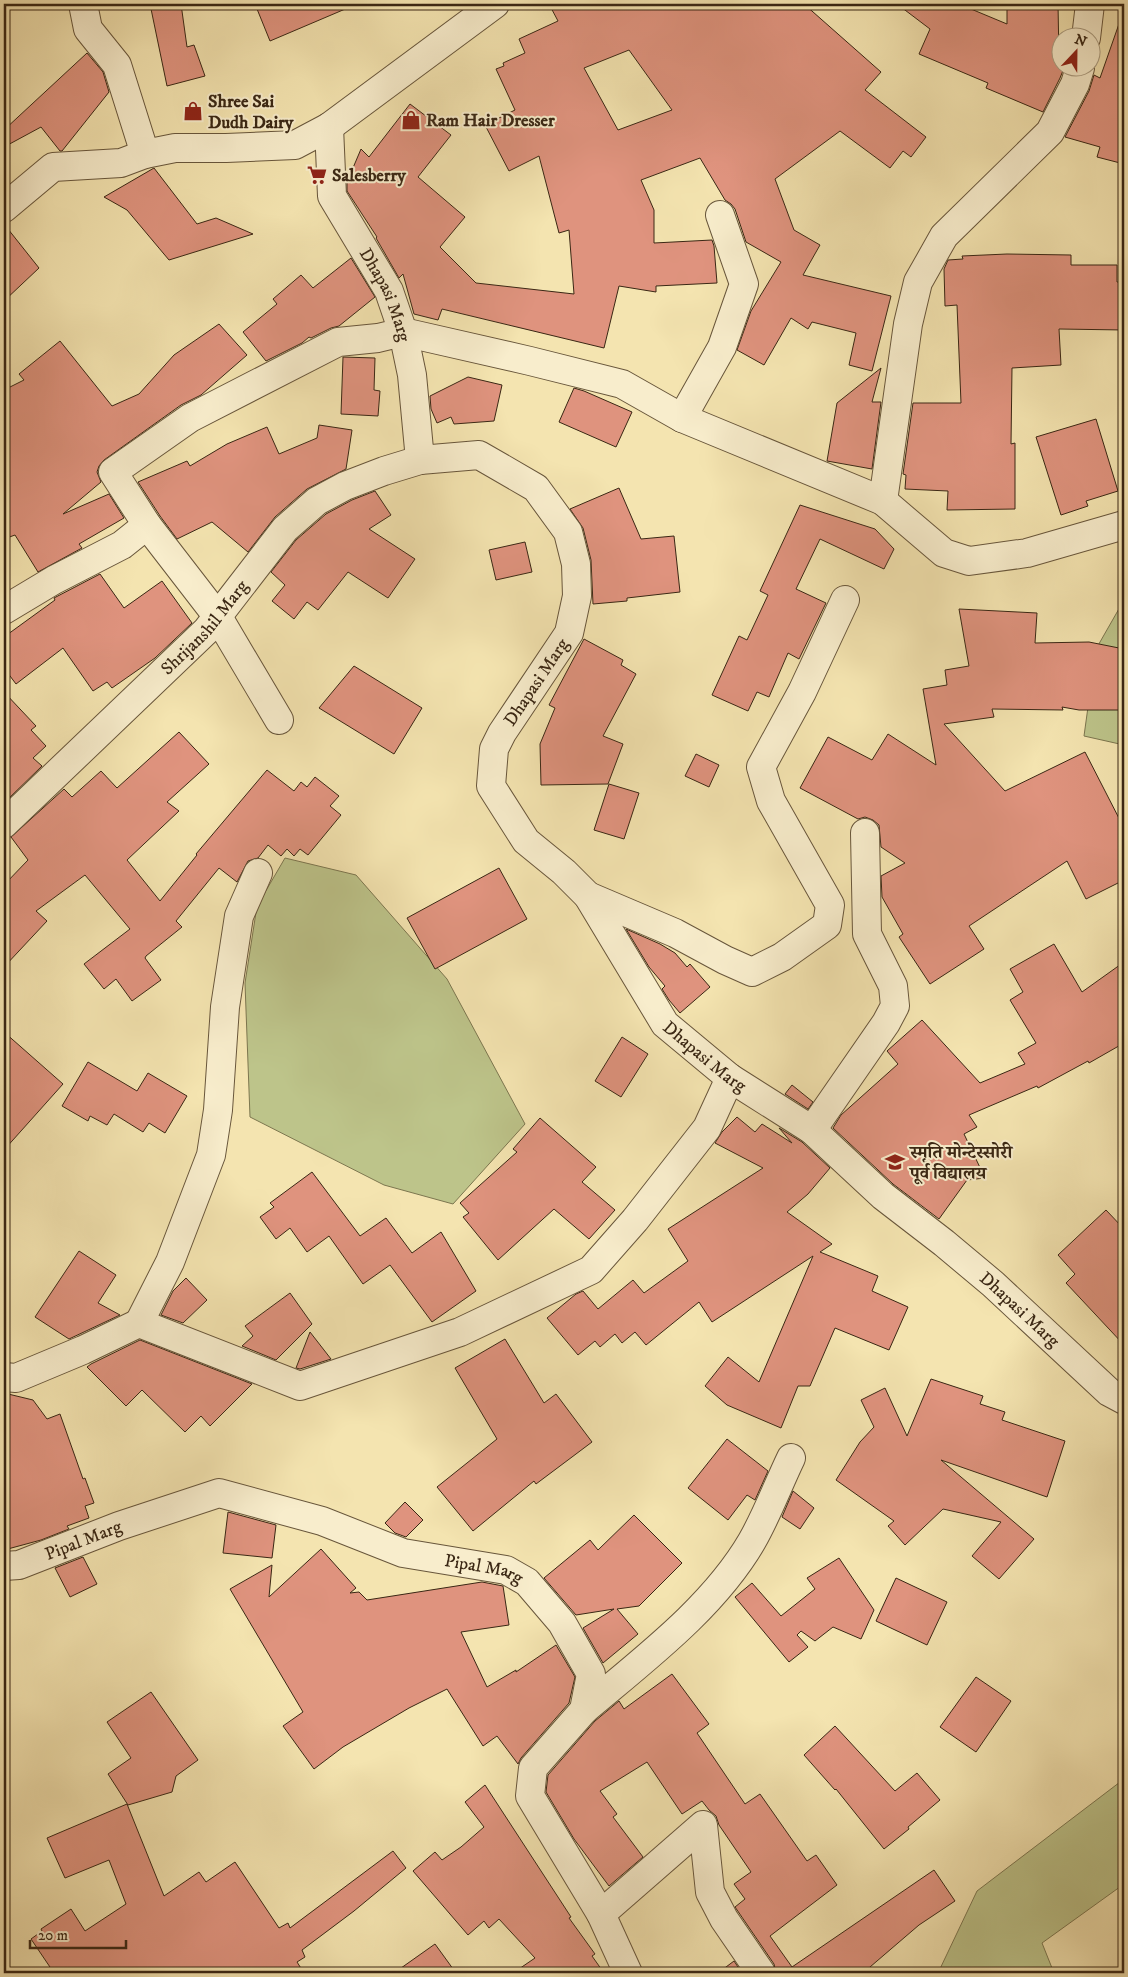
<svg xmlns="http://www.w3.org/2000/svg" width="1128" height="1977" font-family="'IM FELL DW Pica','Noto Serif Devanagari',serif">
<rect width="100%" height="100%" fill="#f4e4b0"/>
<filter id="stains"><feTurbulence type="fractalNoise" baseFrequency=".004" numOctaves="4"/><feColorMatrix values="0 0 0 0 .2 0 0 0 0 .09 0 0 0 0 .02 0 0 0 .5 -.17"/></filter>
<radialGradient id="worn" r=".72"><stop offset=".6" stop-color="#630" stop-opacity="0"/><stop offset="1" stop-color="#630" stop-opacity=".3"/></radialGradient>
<!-- green -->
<path fill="#bdc48a" stroke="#7c764f" d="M1124,600V745L1084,736L1096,649Z
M285,858L356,875L447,979L525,1124L453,1204L384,1185L250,1117L245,983L257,906Z
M1124,1779V1884L1042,1943L1054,1973H938L977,1891Z"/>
<!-- building -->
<path fill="#df937e" stroke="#3a2714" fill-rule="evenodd" d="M150,4H181L187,47L194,45L205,76L167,86Z
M255,4H357L270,41Z
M549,4H804L881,72L865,90L926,137L911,157L903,151L890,168L840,131L775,179L794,230L820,245L803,275L891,296L872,371L849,365L856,333L812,322L808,329L791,318L764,365L737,350L751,311L781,262L746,242L735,209L731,204L725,200L700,158L641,180L654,210V243L712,240L714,246L717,283L656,286V292L619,286L604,348L442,309L438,320L414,314L403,274L399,278L376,238L377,237L347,191V182L361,149L369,157L410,104L451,135L418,177L465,217L440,247L476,283L574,294L569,230L559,233L539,156L509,171L485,125L515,110L496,69L504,66L503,63L525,53L519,39L558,21ZM629,50L672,110L618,130L584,68Z
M897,4H959L1007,24V4H1058L1059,60L1060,68H1064L1060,78L1043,112L986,88L988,83L919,54L930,29Z
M1120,21H1124V164L1097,157L1100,147L1065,137L1089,91L1094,75L1100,78Z
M87,53L103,72L109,92L62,151H60L41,127L4,147V130Z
M154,168L197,224L216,218L253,234L169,260L127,210L104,197Z
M4,224L39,268L4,301Z
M1007,254L1071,255V265H1117V282H1124V330L1059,329L1061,365L1012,368L1011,444L1015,443V509L947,510L948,491L905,489L906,475L903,474L913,403H961L957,305L945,306L944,269L948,260L963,259L962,256Z
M351,258L375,297L339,326L331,328L311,338L309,337L302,343L266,361L243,332L277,304L273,299L301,275L313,288Z
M219,324L247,355L201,395L181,405L104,460L99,466L97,472L101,482L63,514L109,494L124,518L79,544L82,548L38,572L15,535L4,539V390L24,380L19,374L60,341L112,406L139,394L174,355Z
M343,357L375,358L374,390L380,391L378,416L341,414Z
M881,368L872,402H881L872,469L827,461L837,403Z
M468,377L502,385L494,421L454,424L451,417L437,423L431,409L430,396Z
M574,388L584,391L632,412L616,447L559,422Z
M1096,419L1118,491L1086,501L1088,506L1061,515L1036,437Z
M319,425L352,430L346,469L307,489L275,517L248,552L212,522L177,539L160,516L138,482L187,461L190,466L227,444L267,427L279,454L317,438Z
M619,488L641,539L674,536L680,592L627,598V601L593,604L591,560L583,528L570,509Z
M375,491L391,515L369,529L415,559L388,598L348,572L318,610L307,602L294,619L272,601L285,585L271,572L296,540L326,514L352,500Z
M800,505L875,529L894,549L884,569L820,539L796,589L826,603L799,659L788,653L769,697L757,692L748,711L712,695L739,636L747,640L768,595L760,591Z
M525,542L532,572L496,580L489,550Z
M100,574L124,608L162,581L192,623L155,658L112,688L107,682L93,691L63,648L16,684L4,668V637L55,600L54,598Z
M959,609L1037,613L1035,643L1089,642L1124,649V710H1079L1062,707L1063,710L992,709L994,717L944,724L1005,791L1085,752L1124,828V880L1086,899L1067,861L969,926L984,949L930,984L899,937L903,934L882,897L881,876L905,863L881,847L879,825L873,820L865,817L858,819L800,788L828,737L872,760L888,734L936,765L923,689L947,685L945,670L969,666Z
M584,639L623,660L621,665L636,674L603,736L623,744L608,784L541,785L540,744L555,708L549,705Z
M354,666L422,708L394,754L319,708Z
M4,692L36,726L31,730L46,746L33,758L42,766L4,803Z
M179,732L209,764L167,802L179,811L127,860L160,901L197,855L196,854L267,770L294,791L301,782L307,787L315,777L339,796L330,806L341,815L308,855L300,849L294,856L287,849L281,856L268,845L258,858L248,861L237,882L219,868L176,921L182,927L146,956L145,958L161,980L132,1001L116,979L104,989L84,964L130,929L85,875L36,911L47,921L4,967V885L28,860L11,837L64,789L72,797L101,771L117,788Z
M696,754L719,765L709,787L685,776Z
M609,784L639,793L624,839L594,830Z
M499,868L527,919L435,969L407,918Z
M626,929L660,944L675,953L687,967L690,964L710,987L680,1013L669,1000L662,989L665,986L649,967Z
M1054,944L1082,992L1124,962V1043L1089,1063L1088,1061L1038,1088L1037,1086L969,1115L977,1127L964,1134L985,1178L967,1180L939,1219L893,1184L833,1128L841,1115L898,1064L887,1051L922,1020L980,1083L1025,1064L1018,1053L1036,1043L1010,1000L1023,992L1010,969Z
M4,1032L63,1084L4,1150Z
M622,1037L648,1054L621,1097L595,1081Z
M88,1062L137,1091L148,1073L187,1096L165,1133L149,1123L143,1132L114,1114L107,1125L90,1116L88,1121L62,1106Z
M792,1085L813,1102L808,1109L785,1094Z
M737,1117L755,1132L762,1124L792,1143L779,1128L802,1142L830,1168L808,1194L787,1212L832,1244L820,1252L878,1276L872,1291L908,1307L889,1350L835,1328L810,1386H798L781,1428L727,1405L705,1386L728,1357L759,1382L813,1256L712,1322L699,1302L646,1345L635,1332L622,1343L615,1334L600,1347L595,1341L578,1355L547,1318L576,1294L583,1291L598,1309L633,1280L644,1293L688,1261L668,1229L763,1168L715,1143L722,1132Z
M540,1118L596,1167L582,1182L615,1210L589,1239L554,1209L498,1260L463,1217L469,1213L460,1203L517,1152L513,1149Z
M312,1172L360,1236L386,1218L412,1253L441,1232L476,1291L432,1322L390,1265L363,1284L329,1236L307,1252L290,1228L276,1239L260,1217L274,1207L270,1203Z
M1106,1210L1124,1229V1345L1066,1283L1075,1274L1058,1255Z
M79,1251L116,1275L98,1303L120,1315L69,1339L35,1317Z
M186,1278L207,1300L183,1323L161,1315L173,1291Z
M290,1293L312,1324L276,1360L242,1346L253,1336L245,1326Z
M310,1332L331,1359L300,1369L296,1368Z
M505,1339L544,1403L556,1394L592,1442L536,1484L534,1481L473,1531L437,1487L497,1439L455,1368Z
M140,1340L252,1384L210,1426L201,1416L185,1432L142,1390L126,1406L87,1367L91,1364Z
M931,1379L983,1396L980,1404L1005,1412L1002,1420L1065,1441L1047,1497L941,1460L1034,1539L999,1579L972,1556L1001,1522L943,1509L905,1545L888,1526L894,1521L836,1480L860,1442L874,1427L861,1400L885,1388L907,1436Z
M4,1393L33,1400L47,1419L60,1414L83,1479L85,1478L94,1503L85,1506L89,1518L67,1526L69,1529L41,1540L4,1550Z
M727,1439L768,1471L755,1500L747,1495L728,1520L688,1488Z
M793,1491L814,1508L800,1529L782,1517Z
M405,1502L423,1520L406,1537L395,1533L385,1523Z
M228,1512L276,1525L272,1558L223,1553Z
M634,1515L682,1563L639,1606L617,1609L638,1634L603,1663L583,1628L614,1609L576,1615L544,1578L590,1540L598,1550Z
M321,1549L356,1588L350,1593L359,1592L367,1600L482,1582L503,1586L509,1625L461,1632L487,1687L516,1670V1672L556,1645L575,1677L569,1703L521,1758L518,1764L497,1736L483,1746L447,1689L409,1708L343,1747L314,1769L283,1726L303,1712L230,1589L272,1565L269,1597Z
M83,1557L97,1584L70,1597L55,1568Z
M839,1558L874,1610L861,1639L833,1627L815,1641L801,1631L797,1635L808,1647L789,1662L735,1597L752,1583L781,1616L815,1589L807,1578Z
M896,1578L947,1602L927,1645L876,1621Z
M672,1674L709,1724L697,1733L745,1804L760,1794L807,1861L816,1855L837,1885L770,1936L792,1967L934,1870L955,1901L919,1925L863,1973H776L774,1964L735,1907L745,1899L734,1884L751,1872L719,1825L716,1816L709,1810L702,1801L682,1814L647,1762L600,1791L617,1814L613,1817L643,1857L609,1886L574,1839L546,1792L548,1775L595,1721L619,1701L624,1709Z
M976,1677L1011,1701L976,1752L940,1727Z
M151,1692L198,1760L176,1776L172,1792L128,1805L108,1774L131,1758L107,1722Z
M835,1726L895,1791L917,1773L940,1800L908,1827L909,1829L884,1849L836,1789L835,1790L804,1755Z
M485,1785L571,1917L569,1918L595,1954L592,1956L604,1973H513L535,1958L499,1919L489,1928L484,1921L468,1935L413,1871L435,1852L442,1860L461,1847L484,1827L465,1802Z
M127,1804L164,1896L199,1872L206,1882L235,1862L279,1928L288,1923L290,1928L393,1851L406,1868L354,1911L302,1950L305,1957L297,1962L304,1973H54L31,1939L42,1931L41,1929L71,1909L85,1931L126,1904L109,1860L65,1878L47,1838Z
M435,1944L456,1973H394Z
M734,1961L742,1973H718Z"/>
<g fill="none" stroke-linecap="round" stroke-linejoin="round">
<defs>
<g id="minor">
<path d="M83,4L88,29L117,65L145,154"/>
<path d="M1086,38L1090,4"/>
<path id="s1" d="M329,127L332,196L389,291L403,332L412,375L420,460L479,455L536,488L568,532L576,564L577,596L569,633L502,733L494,749L491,786L526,841L564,872L588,896L665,1024L730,1078L812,1130L883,1196L944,1243L993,1284L1109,1392L1124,1400"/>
<path d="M4,208L53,167L121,163L145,154L175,148H226L295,145L329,127L495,4"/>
<path d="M682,418L722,347L744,284L720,215"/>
<path d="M883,501L908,324L918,282L944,236L1050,132L1075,84L1080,68"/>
<path d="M147,525L218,617L279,720"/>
<path d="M4,610L54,580L122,545L147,525L113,472L190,418L338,342L378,338L403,332L530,361L622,384L682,418L883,501L944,553L969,561L1027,553L1124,525"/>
<path id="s2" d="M4,824L207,630L285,529L317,501L345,486L384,471L420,460"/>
<path d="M588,896L675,933L725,960L752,972L782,957L827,925L830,905L771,801L761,767L802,692L845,600"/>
<path d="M812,1130L886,1023L895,1006L893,986L867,934L865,833"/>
<path d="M139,1323L170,1262L211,1155L218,1110L225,1007L239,916L258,873"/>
<path d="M4,1377L16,1378L83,1350L139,1323L300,1386L460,1332L591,1270L635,1220L707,1128L730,1078"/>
<path id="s3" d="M4,1566L19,1565L119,1526L219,1493L322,1521L403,1553L506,1570L527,1582L562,1623L591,1674L584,1710L533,1768L530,1796L601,1914L628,1973"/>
<path d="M584,1710C643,1660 713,1608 752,1541C767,1515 778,1485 791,1458"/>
<path d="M601,1914L703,1825L710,1892L724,1919L761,1973"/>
</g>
</defs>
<!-- minor casing -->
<use href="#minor" stroke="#68563b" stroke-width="30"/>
<!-- minor -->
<use href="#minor" stroke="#f8edcc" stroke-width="28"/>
</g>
<!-- icons -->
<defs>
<symbol id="shop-bare" viewBox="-9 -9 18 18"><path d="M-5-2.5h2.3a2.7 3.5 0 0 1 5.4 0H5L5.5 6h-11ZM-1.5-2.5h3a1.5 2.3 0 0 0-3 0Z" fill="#8f2418" stroke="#f8edcc" stroke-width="2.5" paint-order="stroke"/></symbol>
<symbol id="supermarket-bare" viewBox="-9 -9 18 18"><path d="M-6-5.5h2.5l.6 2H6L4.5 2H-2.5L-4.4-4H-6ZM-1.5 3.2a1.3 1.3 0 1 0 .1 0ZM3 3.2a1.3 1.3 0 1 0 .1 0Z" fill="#8f2418" stroke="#f8edcc" stroke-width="2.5" paint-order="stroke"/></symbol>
<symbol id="school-bare" viewBox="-9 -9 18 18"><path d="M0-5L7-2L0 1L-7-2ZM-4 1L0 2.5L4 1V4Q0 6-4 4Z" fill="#8f2418" stroke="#f8edcc" stroke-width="2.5" paint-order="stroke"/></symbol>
</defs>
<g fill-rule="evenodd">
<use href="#shop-bare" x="179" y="97" width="28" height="28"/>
<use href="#shop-bare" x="397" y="106" width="28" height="28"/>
<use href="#supermarket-bare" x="303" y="161" width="28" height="28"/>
<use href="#school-bare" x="881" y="1148" width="28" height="28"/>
</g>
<g text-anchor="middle" stroke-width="4" stroke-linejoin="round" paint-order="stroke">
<!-- poi labels -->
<g font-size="18" font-weight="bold" fill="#3a2714" stroke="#f8edcc" text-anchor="start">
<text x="208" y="107">Shree Sai<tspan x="208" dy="21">Dudh Dairy</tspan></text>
<text x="426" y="126">Ram Hair Dresser</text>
<text x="332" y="181">Salesberry</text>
<text x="910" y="1158">स्मृति मोन्टेस्सोरी<tspan x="910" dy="21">पूर्व विद्यालय</tspan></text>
</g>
<!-- street labels -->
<g font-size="18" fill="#3a2714" stroke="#f8edcc">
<text dy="6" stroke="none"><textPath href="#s1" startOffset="182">Dhapasi Marg</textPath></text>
<text dy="6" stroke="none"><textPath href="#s2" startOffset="281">Shrijanshil Marg</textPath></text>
<text transform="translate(536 682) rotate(-56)" y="6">Dhapasi Marg</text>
<text dy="6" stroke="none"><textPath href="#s1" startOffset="1159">Dhapasi Marg</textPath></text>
<text dy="6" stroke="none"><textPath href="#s1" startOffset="1564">Dhapasi Marg</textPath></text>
<text dy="6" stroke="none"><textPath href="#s3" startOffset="84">Pipal Marg</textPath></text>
<text dy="6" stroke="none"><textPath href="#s3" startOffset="504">Pipal Marg</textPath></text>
</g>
</g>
<!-- margin -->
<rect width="1128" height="1977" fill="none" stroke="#f4e4b0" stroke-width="20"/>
<rect x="5" y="5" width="1118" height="1967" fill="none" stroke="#3a2714" stroke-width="2.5"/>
<rect x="10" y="10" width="1108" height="1957" fill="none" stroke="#3a2714"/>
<!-- north arrow -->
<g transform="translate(1076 52) rotate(22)"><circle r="24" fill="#f8edcc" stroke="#ac9e82"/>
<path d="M0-4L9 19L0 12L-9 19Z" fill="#8f2418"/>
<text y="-8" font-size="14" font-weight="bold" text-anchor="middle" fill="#3a2714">N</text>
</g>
<!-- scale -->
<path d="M30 1940v8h96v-8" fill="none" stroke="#3a2714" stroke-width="2.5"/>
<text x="38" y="1940" font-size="15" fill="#3a2714" stroke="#f8edcc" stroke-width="4" paint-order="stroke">20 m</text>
<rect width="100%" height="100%" filter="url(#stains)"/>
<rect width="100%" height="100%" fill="url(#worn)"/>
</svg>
